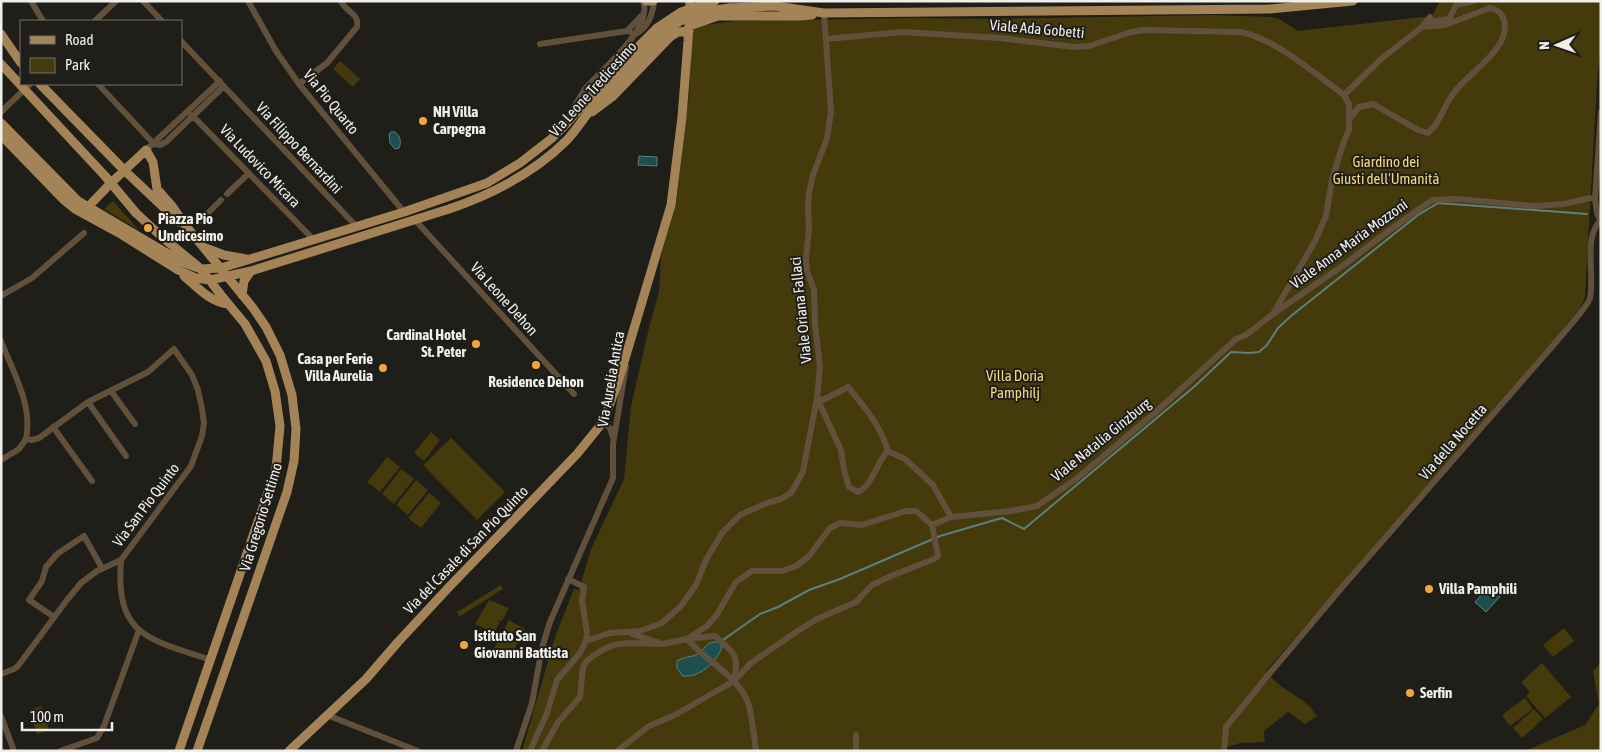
<svg xmlns="http://www.w3.org/2000/svg" width="1602" height="752" font-family="'Asap Condensed',sans-serif">
<rect width="100%" height="100%" fill="#1f1e19"/>
<!-- green -->
<path fill="#453a0c" d="M1440,1H1601V49L1597,82L1585,297L1580,309L1543,354L1266,671C1277,686 1288,690 1303,701C1309,704 1313,711 1317,716L1305,724L1288,712L1264,731L1265,742L1240,743L1216,751H522L555,637L574,589L579,590L591,549L624,479L631,406L648,332L659,292L661,256L676,203L689,94L692,30L705,25L735,21L913,18L994,19L1213,15L1271,17L1279,19L1298,31L1432,16Z
M340,61L360,79L353,87L333,69Z
M113,201L139,230L104,209Z
M431,432L440,440L424,461L414,453Z
M451,438L505,492L477,520L423,465Z
M387,457L400,467L380,492L367,482Z
M401,469L414,479L394,504L382,494Z
M416,480L428,490L408,515L396,505Z
M429,493L441,503L421,528L408,518Z
M501,585L503,589L459,617L457,612Z
M489,600L509,608L502,621L497,620L500,622L494,633L475,624Z
M509,620L525,629L509,659L493,650Z
M1564,628L1574,641L1553,657L1543,645Z
M1542,663L1571,697L1545,718L1526,696L1530,692L1521,682Z
M1601,663V751H1525L1585,725L1599,704L1593,671Z
M1525,698L1533,709L1510,726L1502,715Z
M41,706L49,730L37,734L29,710Z
M1534,709L1543,719L1522,738L1513,728Z"/>
<!-- water -->
<path fill="#1e4f4f" stroke="#5d7f7e" d="M391,132H395C400,136 402,142 399,148L395,149L390,143L389,134Z
M639,156L657,157V166L638,165Z
M1491,584L1502,594L1486,612L1475,602Z
M716,642H719L722,647C717,662 699,678 683,676L677,668V661C682,658 687,657 693,656C700,654 704,648 709,643Z"/>
<g fill="none" stroke-linecap="round" stroke-linejoin="round">
<!-- stream -->
<path stroke="#5d7f7e" stroke-width="2" d="M723,640L760,614L778,607L809,590L840,579L940,536L1002,518L1024,529L1195,386L1231,352L1249,353L1259,352L1267,345L1278,328L1291,316L1418,215L1438,203L1587,214"/>
<!-- minor -->
<path stroke="#61513c" stroke-width="6" d="M31,1L43,21
M143,1L162,21
M248,1L276,51L299,84L404,212
M95,21L116,1
M1429,22L1449,19L1456,5L1474,1
M630,32L627,31L642,15
M636,34C648,27 653,14 654,1
M826,39L903,32L1000,38L1074,47L1089,46L1131,32L1143,30L1241,32C1277,40 1314,73 1344,95L1349,104V130L1344,141L1332,179L1326,216L1315,241L1273,314
M181,41L356,226
M540,44L627,31
M98,84L154,144
M299,84L327,63L357,27C360,13 345,12 341,1
M1344,95L1381,59L1422,27L1430,17
M188,111L313,239
M1,112L30,84
M1601,112L1595,199L1597,213L1601,223
M570,116C574,107 579,98 585,89C601,70 654,28 643,1
M1350,118L1359,107L1373,104L1418,130L1428,133C1441,122 1443,107 1453,94C1467,73 1512,49 1504,20C1502,13 1496,9 1490,8L1445,25L1422,27
M154,144L160,145L166,142L224,86
M146,150L220,81
M227,194L249,173
M415,220L574,394
M200,221L221,200
M1,296L32,278L84,233
M1,341C13,372 33,405 26,439
M111,391L135,424
M817,398L823,400L848,387C865,408 880,424 888,451L905,459L933,485L951,517
M817,398L841,450L844,470L849,487L858,492C874,484 876,462 888,451
M88,402L126,456
M603,422L610,428L613,438
M53,427L92,481
M1,460L19,449L26,439L32,440L39,438L88,402L148,372L174,349L192,375L198,390L202,409L204,423L202,436L191,466L121,560L97,571L81,583L67,600L18,666L14,669L1,674
M932,525L951,517L1011,511L1037,506L1076,479L1157,411L1236,339L1246,335L1273,314L1348,262L1383,235L1432,200L1457,199L1533,206L1564,204L1590,198
M121,560C115,637 149,639 211,660
M54,617L29,600L42,581L46,567L57,554L84,536L102,568
M632,634L663,644L687,639L715,636C733,652 740,654 734,680
M586,641L610,633L640,631L662,623L681,606L696,585L706,560L722,533L740,515L767,503L781,499L792,492L803,471L817,398L820,367L815,324L814,290L807,271L806,258L809,230L808,208L809,193L813,175L827,139L831,112L824,13
M327,715L418,751
M1,716L14,751
M856,735V751
M60,751L97,738L104,726L139,630
M516,751L532,703L542,648L550,622L613,478V444L626,366
M530,751L547,713L557,680L580,653L586,641L587,632L582,601L584,587L568,579
M542,751L558,722L580,697L583,667C587,657 609,645 619,644C633,642 649,644 663,644
M617,751L649,726L673,716L734,681L751,663L796,632L817,619L856,602L872,585L891,576L934,559L938,556L932,525
M756,751C754,738 752,711 747,700C736,675 705,660 687,639L707,626L716,616L736,582L752,571H782L796,566L809,556L830,528L840,523L862,525L906,511H916L932,525
M1224,751L1226,727L1269,674L1344,585L1557,341C1564,332 1587,308 1590,298C1595,275 1583,239 1600,221"/>
<!-- major -->
<path stroke="#a48457" stroke-width="9" d="M646,1H653
M729,8L775,6L824,13L1269,9L1353,1
M689,26L718,16H800L812,15
M1,34L21,63
M1,64L105,176L136,213L162,237L201,269L221,295L245,324L266,361L275,391L280,426L276,469L179,751
M40,84L124,170L179,222
M592,112L612,97L670,37L678,32L689,31
M1,123L78,201L182,262L201,269L221,268L404,212L487,183L520,163L551,139L567,123L607,78L657,28
M1,135L64,200L75,209L119,233L178,270L196,278L210,280L251,271L449,209C493,194 534,173 567,140C579,127 588,111 600,98C621,74 644,51 667,30
M84,211L111,183L146,150L153,162L157,189L172,206L186,226L253,308L266,327L280,355L292,395L296,429L294,461L287,492L197,751
M203,247L224,255L246,259
M184,276C197,287 210,302 228,304
M242,295L244,281L251,271
M289,751L366,679L398,642L450,586L577,454L603,422L618,382L671,205L682,117L688,41L690,1"/>
<!-- major-bridge -->
<path stroke="#a48457" stroke-width="9" d="M657,28L681,12L715,1
M667,30C685,15 707,11 729,8"/>
</g>
<!-- markers -->
<g fill="#f1a540" stroke="#1f1e19" stroke-width="2">
<circle cx="423" cy="121" r="5"/>
<circle cx="148" cy="228" r="5"/>
<circle cx="476" cy="344" r="5"/>
<circle cx="536" cy="365" r="5"/>
<circle cx="383" cy="368" r="5"/>
<circle cx="1429" cy="589" r="5"/>
<circle cx="464" cy="645" r="5"/>
<circle cx="1410" cy="693" r="5"/>
</g>
<g text-anchor="middle" stroke-width="4" stroke-linejoin="round" paint-order="stroke">
<!-- street labels -->
<g font-size="15" fill="#f0efec" stroke="#1f1e19">
<text transform="translate(1037 29) rotate(5)" y="5">Viale Ada Gobetti</text>
<text transform="translate(593 89) rotate(-48)" y="5">Via Leone Tredicesimo</text>
<text transform="translate(331 102) rotate(51)" y="5">Via Pio Quarto</text>
<text transform="translate(299 148) rotate(47)" y="5">Via Filippo Bernardini</text>
<text transform="translate(260 166) rotate(46)" y="5">Via Ludovico Micara</text>
<text transform="translate(1349 244) rotate(-36)" y="5">Viale Anna Maria Mozzoni</text>
<text transform="translate(504 299) rotate(48)" y="5">Via Leone Dehon</text>
<text transform="translate(801 310) rotate(-96)" y="5">Viale Oriana Fallaci</text>
<text transform="translate(611 379) rotate(-80)" y="5">Via Aurelia Antica</text>
<text transform="translate(1101 440) rotate(-39)" y="5">Viale Natalia Ginzburg</text>
<text transform="translate(1453 442) rotate(-49)" y="5">Via della Nocetta</text>
<text transform="translate(146 505) rotate(-53)" y="5">Via San Pio Quinto</text>
<text transform="translate(261 517) rotate(-73)" y="5">Via Gregorio Settimo</text>
<text transform="translate(466 550) rotate(-46)" y="5">Via del Casale di San Pio Quinto</text>
</g>
<!-- poi labels -->
<g font-size="15" font-weight="bold" fill="#f0efec" stroke="#1f1e19" text-anchor="start">
<text x="433" y="117">NH Villa<tspan x="433" dy="17">Carpegna</tspan></text>
<text x="158" y="224">Piazza Pio<tspan x="158" dy="17">Undicesimo</tspan></text>
<text x="466" y="340" text-anchor="end">Cardinal Hotel<tspan x="466" dy="17">St. Peter</tspan></text>
<text x="373" y="364" text-anchor="end">Casa per Ferie<tspan x="373" dy="17">Villa Aurelia</tspan></text>
<text x="536" y="387" text-anchor="middle">Residence Dehon</text>
<text x="1439" y="594">Villa Pamphili</text>
<text x="474" y="641">Istituto San<tspan x="474" dy="17">Giovanni Battista</tspan></text>
<text x="1420" y="698">Serfin</text>
</g>
<!-- park labels -->
<g font-size="15" fill="#f1da7d" stroke="#1f1e19">
<text x="1386" y="167">Giardino dei<tspan x="1386" dy="17">Giusti dell'Umanità</tspan></text>
<text x="1015" y="381">Villa Doria<tspan x="1015" dy="17">Pamphilj</tspan></text>
</g>
</g>
<!-- border -->
<rect width="1602" height="752" fill="none" stroke="#f0efec" stroke-width="5"/>
<!-- legend -->
<rect x="20" y="20" width="162" height="65" fill="#1f1e19" stroke="#73726d"/>
<rect x="30" y="36" width="25" height="8" fill="#a48457" stroke="#73726d"/>
<text x="65" y="45" font-size="15" fill="#f0efec">Road</text>
<rect x="30" y="58" width="25" height="15" fill="#453a0c" stroke="#73726d"/>
<text x="65" y="70" font-size="15" fill="#f0efec">Park</text>
<!-- north arrow -->
<g transform="translate(1557 45) rotate(268)" stroke="#1f1e19" stroke-width="4" paint-order="stroke">
<path d="M0-4L9 19L0 12L-9 19Z" fill="#f0efec"/>
<text y="-8" font-size="14" font-weight="bold" text-anchor="middle" fill="#f0efec">N</text>
</g>
<!-- scale -->
<path d="M22 722v8h90v-8" fill="none" stroke="#f0efec" stroke-width="2.5"/>
<text x="30" y="722" font-size="15" fill="#f0efec" stroke="#1f1e19" stroke-width="4" paint-order="stroke">100 m</text>
</svg>
